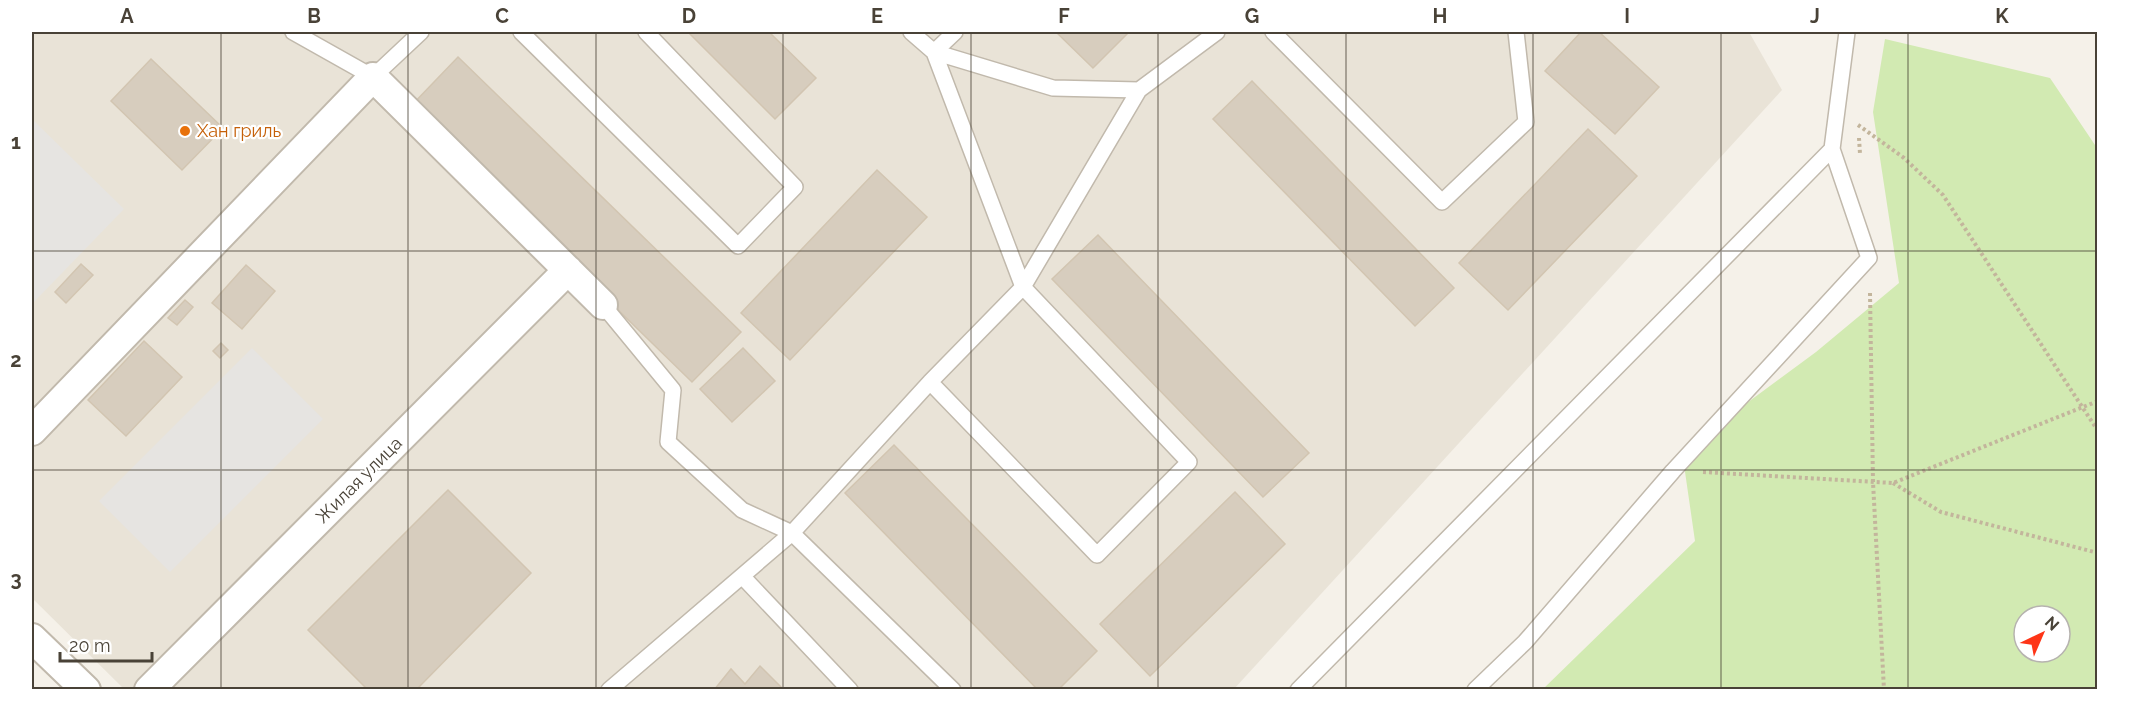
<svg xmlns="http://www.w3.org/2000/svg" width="2129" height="721" font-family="Raleway,sans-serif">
<rect width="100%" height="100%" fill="#f5f1e9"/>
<!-- residential -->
<path fill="#e9e3d7" d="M32,32H1749L1782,90L1234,689L125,690L32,598Z"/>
<!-- green -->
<path fill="#d2eab2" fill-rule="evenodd" d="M1885,39L2050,78L2097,148V689L1542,690L1695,541L1682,451L1816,352L1899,283L1873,112ZM2024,616H2060V652H2024Z"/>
<!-- parking -->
<path fill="#e6e4e1" d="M32,119L124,209L32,304Z
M252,348L323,419L170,572L99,501Z"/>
<!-- building -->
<path fill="#d7cdbe" stroke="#d2c5b1" stroke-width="1.5" d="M688,32H769L816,78L775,119Z
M1056,32H1129L1093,68Z
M1581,32H1599L1659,87L1615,134L1545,71Z
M458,57L741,332L692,382L410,107Z
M151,59L223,128L182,170L111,101Z
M1252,81L1454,288L1415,326L1213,119Z
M1588,129L1637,176L1508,310L1459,263Z
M877,170L927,217L790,360L741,313Z
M1098,235L1309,453L1263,497L1052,279Z
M81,264L93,275L66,303L55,292Z
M246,265L275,291L242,329L212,303Z
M185,300L193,307L177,325L168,318Z
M144,341L182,377L126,436L88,400Z
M221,343L228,350L220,358L213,351Z
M743,348L775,381L732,422L700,389Z
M894,445L1097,651L1058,690H1038L845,493Z
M448,490L531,573L416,690H368L308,630Z
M1235,492L1285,544L1150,676L1100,624Z
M760,666L784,690H714L731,669L745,684Z"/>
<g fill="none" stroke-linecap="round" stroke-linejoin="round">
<defs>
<path id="service" d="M293,32L373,77L421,32
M521,32L738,246L795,187L646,32
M911,32L934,52L1053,88L1139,90L1217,32
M1273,32L1442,202L1526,122L1516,32
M603,305L673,390L668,442L742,510L792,533L930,382L1023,287L1139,90
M930,382L1097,555L1189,462L1023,287L934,52L955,32
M742,576L850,690
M609,690L792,533L953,690
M1298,690L1832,149L1847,32
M1475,690L1525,642L1673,471L1869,258L1832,149"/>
<path id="minor" d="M32,431L373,77L603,305
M32,638L86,690
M149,690L568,270"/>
</defs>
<!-- service casing -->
<use href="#service" stroke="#c1b9ac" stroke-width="18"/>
<!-- minor casing -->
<use href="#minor" stroke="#c1b9ac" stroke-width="32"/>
<!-- path -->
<path stroke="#c3b59c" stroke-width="4" stroke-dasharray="3 3" stroke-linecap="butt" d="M1858,125L1904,158L1943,195L2098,431
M1859,138L1860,154
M1870,293L1873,482L1884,690
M1703,472L1893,483L2098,401
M1893,483L1941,512L2098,553"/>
<!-- service -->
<use href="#service" stroke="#fff" stroke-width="15"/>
<!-- minor -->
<use href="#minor" stroke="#fff" stroke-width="28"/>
</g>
<!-- grid -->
<path fill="none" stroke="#494237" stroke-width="1.5" stroke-opacity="0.55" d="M221,32V690M408,32V690M596,32V690M783,32V690M971,32V690M1158,32V690M1346,32V690M1533,32V690M1721,32V690M1908,32V690M32,251H2098M32,470H2098"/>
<!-- markers -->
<circle fill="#e8710a" stroke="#fff" stroke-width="2" cx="185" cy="131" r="6"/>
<g text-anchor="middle" stroke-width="4.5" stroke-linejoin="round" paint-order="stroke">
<!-- food labels -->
<g font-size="18" fill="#c56008" stroke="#fff" text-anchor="start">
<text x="197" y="137">Хан гриль</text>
</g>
<!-- street labels -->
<g font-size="18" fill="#494237" stroke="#fff">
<text transform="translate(359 480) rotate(-45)" y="6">Жилая улица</text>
</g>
</g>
<!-- border -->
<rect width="2129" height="721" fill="none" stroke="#ffffff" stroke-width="66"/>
<!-- north arrow -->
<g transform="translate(2042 634) rotate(44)"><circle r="28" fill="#ffffff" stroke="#b6b3af" stroke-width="1.5"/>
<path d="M0-4.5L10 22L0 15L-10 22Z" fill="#fe3517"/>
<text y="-9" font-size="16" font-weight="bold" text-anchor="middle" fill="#494237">N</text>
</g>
<!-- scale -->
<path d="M60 652v9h92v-9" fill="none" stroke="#494237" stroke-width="3"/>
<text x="69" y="652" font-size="18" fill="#494237" stroke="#ffffff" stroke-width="4.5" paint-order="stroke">20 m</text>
<rect x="33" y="33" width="2063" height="655" fill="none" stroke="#494237" stroke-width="2"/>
<g font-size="20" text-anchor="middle" font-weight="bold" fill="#494237">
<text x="127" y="23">A</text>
<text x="314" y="23">B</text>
<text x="502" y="23">C</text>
<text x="689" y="23">D</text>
<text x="877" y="23">E</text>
<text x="1064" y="23">F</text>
<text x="1252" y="23">G</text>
<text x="1440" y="23">H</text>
<text x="1627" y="23">I</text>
<text x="1815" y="23">J</text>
<text x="2002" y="23">K</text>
<text x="16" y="149">1</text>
<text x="16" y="367">2</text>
<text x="16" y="586">3</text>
</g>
</svg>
